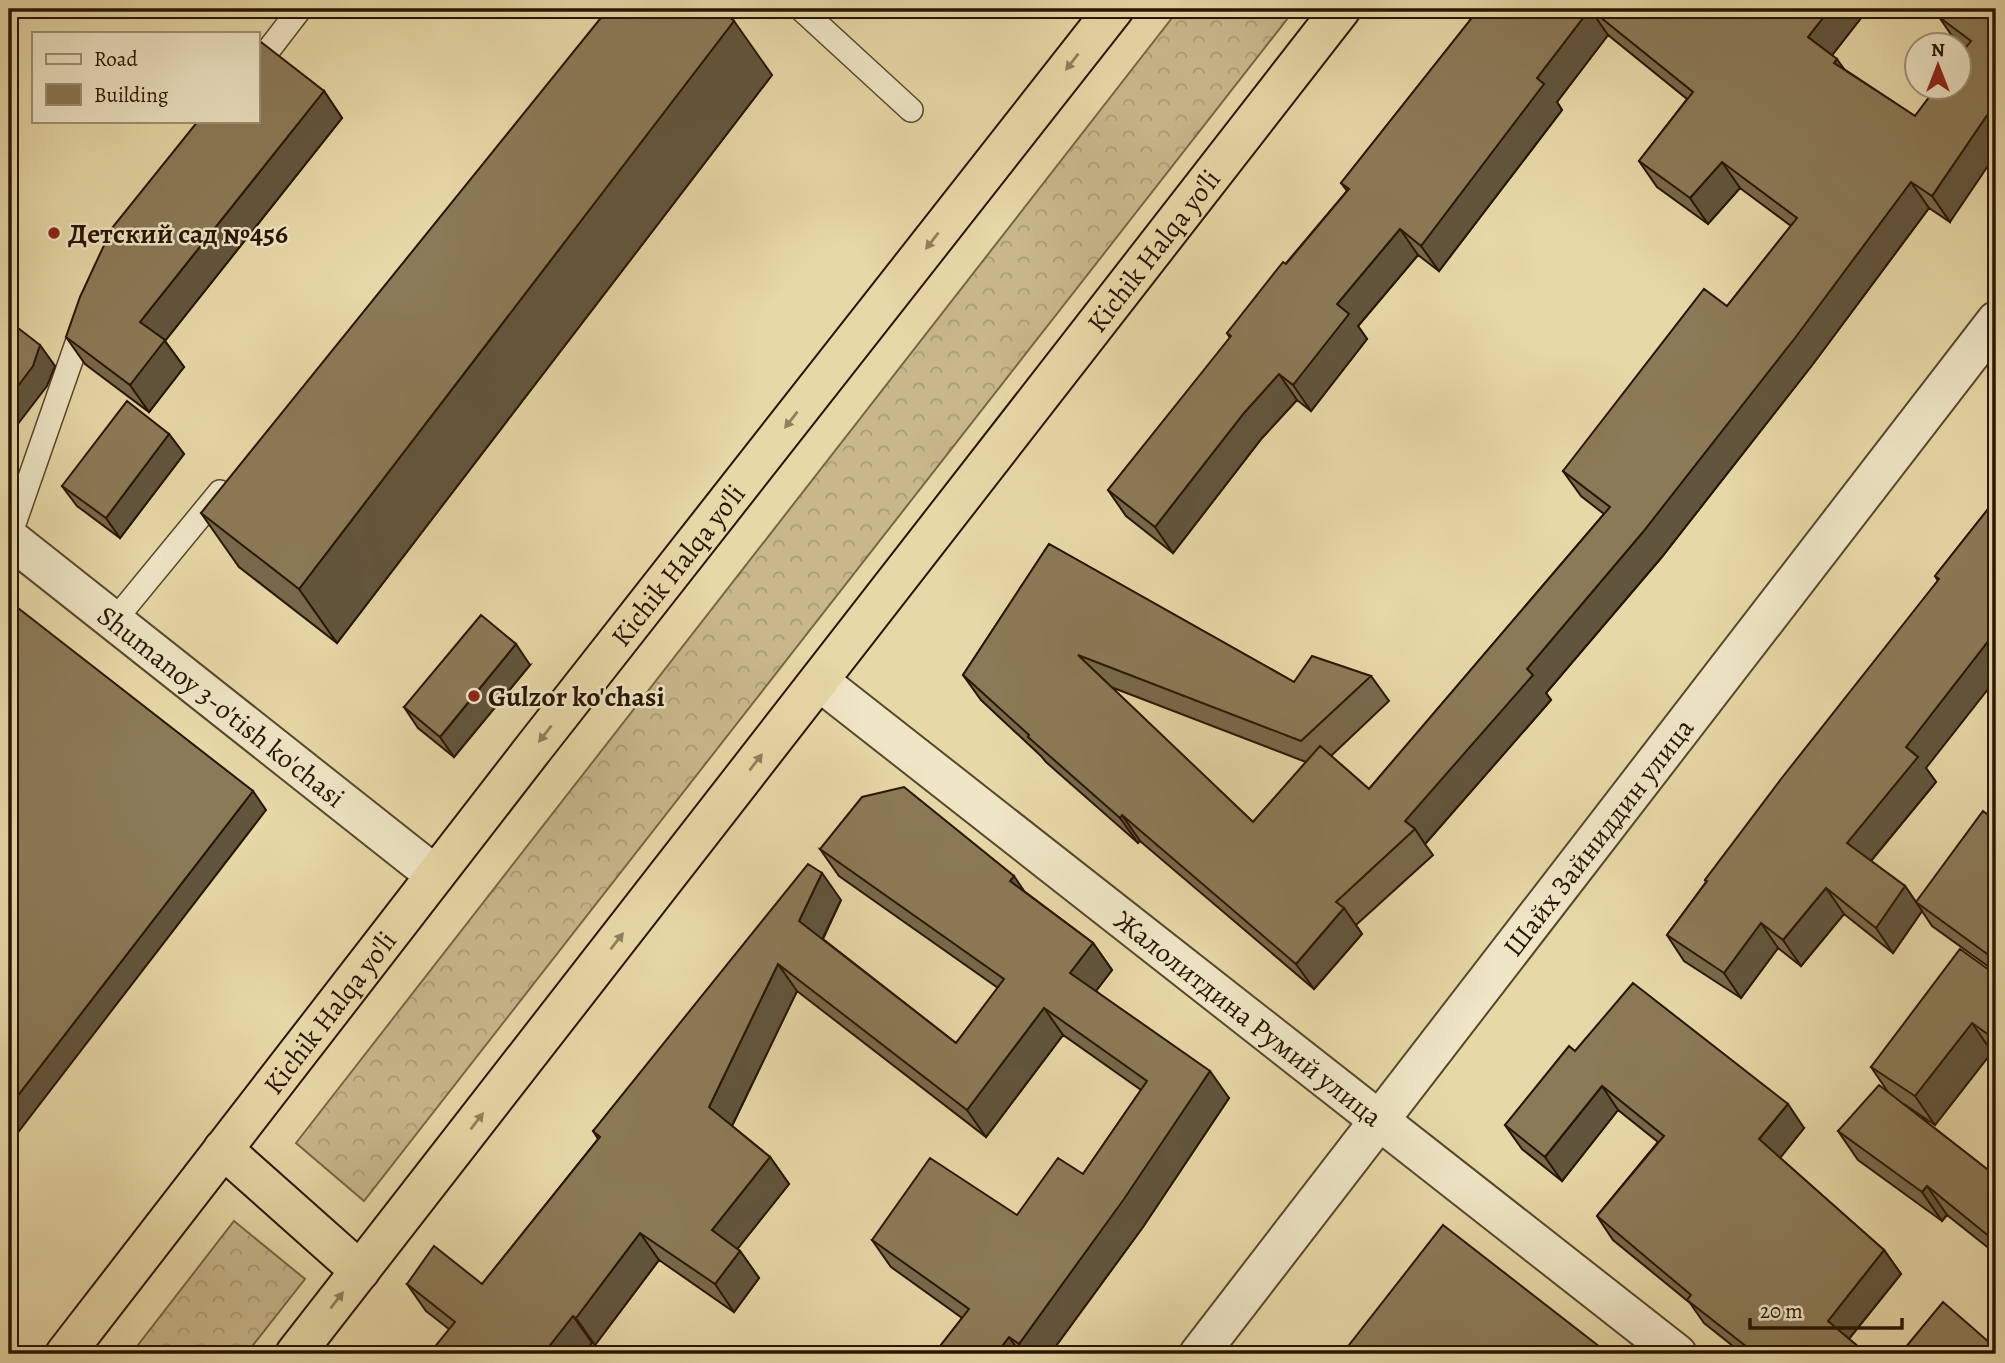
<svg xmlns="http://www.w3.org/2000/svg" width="2005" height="1363" font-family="Alegreya,serif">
<defs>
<pattern id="forest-crowns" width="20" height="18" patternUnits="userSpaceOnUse" patternTransform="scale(1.75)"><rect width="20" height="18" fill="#c7b78b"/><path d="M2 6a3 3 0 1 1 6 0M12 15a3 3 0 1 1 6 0" fill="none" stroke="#ab9c76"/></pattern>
</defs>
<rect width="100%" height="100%" fill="#e7d8a7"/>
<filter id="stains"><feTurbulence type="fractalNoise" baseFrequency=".00286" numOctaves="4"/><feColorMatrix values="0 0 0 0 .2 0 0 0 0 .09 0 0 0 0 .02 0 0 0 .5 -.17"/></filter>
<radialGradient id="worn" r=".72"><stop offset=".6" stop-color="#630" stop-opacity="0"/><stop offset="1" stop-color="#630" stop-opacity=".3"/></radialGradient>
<!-- forest -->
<path fill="url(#forest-crowns)" stroke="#786646" stroke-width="2" d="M1179,9H1295L364,1201L296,1143Z
M234,1221L305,1279L246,1354H131Z"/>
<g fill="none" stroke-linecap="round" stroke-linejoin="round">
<defs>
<path id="service" d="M801,9L911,110
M257,65L300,9
M9,538L84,323
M114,621L220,492"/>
<g id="minor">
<path id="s1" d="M9,538L435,875"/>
<path id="s2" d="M819,681L1677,1354"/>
<path id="s3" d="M1199,1354L1996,321"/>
</g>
<g id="trunk">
<path d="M223,1149L360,1271"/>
<path id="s4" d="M65,1354L533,749L1114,9"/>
<path id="s5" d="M295,1354L1341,9"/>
</g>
</defs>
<!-- service casing -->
<use href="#service" stroke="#58462a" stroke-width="26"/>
<!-- minor casing -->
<use href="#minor" stroke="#58462a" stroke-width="42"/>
<!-- trunk casing -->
<use href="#trunk" stroke="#281500" stroke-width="42"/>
<!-- service -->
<use href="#service" stroke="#efe6c6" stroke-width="23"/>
<!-- minor -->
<use href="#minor" stroke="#efe6c6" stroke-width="38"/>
<!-- trunk -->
<use href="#trunk" stroke="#e7d8a7" stroke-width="38"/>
</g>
<!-- wall -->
<path fill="#78694b" stroke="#281500" stroke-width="2" fill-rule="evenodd" d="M1479,9H1868L1832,55L1844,69L1915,116L1965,49L1957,43L1939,17L1996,9L1950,222L1929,208L1813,364L1661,558L1546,693L1551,700L1425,844L1433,855L1356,925L1362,934L1314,989L1140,841L1138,843L1046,762L1041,756L981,700L963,675L1049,544L1294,682L1371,676L1389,701L1331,756L1369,789L1604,514L1581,496L1563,471L1727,306L1791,226L1740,188L1708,224L1657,187L1639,161L1687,99L1608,35L1557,102L1562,110L1439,271L1418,255L1358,326L1367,339L1311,411L1297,400L1262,438L1173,553L1126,516L1108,490L1230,338L1227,333L1347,191L1341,183ZM1111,687L1306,762L1253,822Z
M772,75L337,643L239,567L201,513Z
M324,91L342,118L165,341L184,367L149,412L85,364L66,337Z
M169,434L184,454L120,538L77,506L62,486Z
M1996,499L1926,768L1936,782L1871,861L1905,886L1922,911L1893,953L1844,914L1801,966L1778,948L1741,998L1684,961L1667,935L1706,882L1705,880L1938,581L1935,576Z
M530,665L454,757L418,728L404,707Z
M1996,821V972L1932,926L1916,902Z
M820,849L1025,892L1093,943L1112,970L1096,991L1229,1098L1143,1227L1050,1354H934L962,1318L891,1267L872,1240L1017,1215L1083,1174L1141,1090L1063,1035L986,1137L797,991L732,1126L770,1157L789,1184L737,1249L740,1251L759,1278L734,1312L659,1260L595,1345L592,1343L449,1329L426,1311L407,1284H482L598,1139L593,1131L841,900L823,939L956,1043L998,988L839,876Z
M1996,975V1055L1992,1052L1935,1125L1904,1104L1992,1173L1996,1165V1254L1947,1215L1942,1221L1858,1160L1838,1131L1888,1092L1871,1067Z
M1575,1051L1804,1128L1780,1158L1884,1250L1901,1274L1849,1339L1867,1354H1743L1704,1323L1690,1303L1613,1240L1597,1216L1658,1142L1618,1110L1562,1181L1522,1149L1505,1125Z"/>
<!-- shaded-wall -->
<path fill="#61553d" stroke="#281500" stroke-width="2" d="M1590,9L1608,35L1557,102L1562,110L1439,271L1421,246L1537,78Z
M1830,9H1868L1826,63L1808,37Z
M734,21L772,75L337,643L299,589Z
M1837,59L1855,85L1834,63Z
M324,91L342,118L165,341L184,367L149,412L130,385L140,322Z
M1996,102V154L1950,222L1932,196Z
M1722,162L1740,188L1708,224L1690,198Z
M1911,182L1929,208L1813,364L1661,558L1546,693L1551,700L1425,844L1415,829L1405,821Z
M1400,229L1418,255L1358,326L1367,339L1311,411L1293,385L1337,304Z
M40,345L55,366L47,386L14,429L9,421V398Z
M1279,374L1297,400L1262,438L1173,553L1155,527L1244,413Z
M169,434L184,454L120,538L106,518Z
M1996,631V679L1926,768L1936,782L1865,868L1847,843L1906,747Z
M516,644L530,665L454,757L440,737Z
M253,791L266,810L9,1144V1107Z
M1122,815L1140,841L1138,843L1120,818Z
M822,873L841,900L818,948L799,921Z
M1014,876L1033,904L1010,881Z
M1905,886L1922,911L1893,953L1876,928Z
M1826,888L1844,914L1801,966L1783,940Z
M1344,908L1362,934L1314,989L1296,964Z
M1761,923L1778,948L1741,998L1724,973Z
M1093,943L1112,970L1089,1000L1070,973Z
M778,964L797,991L728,1134L709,1107Z
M1044,1008L1063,1035L986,1137L967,1110Z
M1972,1023L1992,1052L1935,1125L1915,1096Z
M1210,1071L1229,1098L1143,1227L1050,1354H1026L1019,1344Z
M1602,1086L1618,1110L1562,1181L1545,1157Z
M1788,1104L1804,1128L1776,1163L1759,1139Z
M770,1157L789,1184L731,1257L712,1230Z
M1927,1186L1947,1215L1942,1221L1922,1192Z
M640,1233L659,1260L595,1345L576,1318Z
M1884,1250L1901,1274L1844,1345L1828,1321Z
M740,1251L759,1278L734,1312L715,1284Z
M573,1316L592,1343L583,1354H543Z
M1009,1337L1021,1354H996Z
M1990,1343L1996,1354H1980Z"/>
<!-- building -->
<path fill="#8b7a57" stroke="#281500" stroke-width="2" d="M608,9H720L734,21L299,589L201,513Z
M1479,9H1830L1808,37L1837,59L1834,63L1915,116L1936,88H1959V56L1971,41L1939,17L1945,9H1996V102L1932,196L1911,182L1795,338L1643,532L1527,669L1533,675L1405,821L1415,829L1336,902L1344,908L1296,964L1122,815L1120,818L1028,737L1029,735L963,675L1049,544L1294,682L1312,656L1371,676L1301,741L1078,655L1253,822L1320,746L1369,789L1610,507L1563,471L1704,289L1727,306L1797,218L1722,162L1690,198L1639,161L1693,92L1590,9L1537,78L1544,84L1421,246L1400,229L1337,304L1349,314L1293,385L1279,374L1244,413L1155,527L1108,490L1231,336L1227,333L1283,262L1286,264L1349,189L1341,183Z
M261,42L324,91L140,322L165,340L130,385L66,337L80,297L112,228L198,121H257V47Z
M9,321L40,345L33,366L9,398Z
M127,401L169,434L106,518L62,486Z
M1996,499V631L1906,747L1918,757L1847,843L1905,886L1876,928L1826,888L1783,940L1761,923L1724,973L1667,935L1707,881L1705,880L1781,779L1939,579L1935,576Z
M9,601L253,791L9,1107Z
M481,615L516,644L440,737L404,707Z
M904,787L1014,876L1010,881L1093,943L1070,973L1210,1071L1124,1199L1019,1344L1009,1337L996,1354H934L969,1309L872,1240L930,1158L1017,1215L1058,1158L1083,1174L1147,1081L1044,1008L967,1110L778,964L709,1107L770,1157L712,1230L740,1251L715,1284L640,1233L576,1318L573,1316L543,1354H429L455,1322L407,1284L434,1246L482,1284L600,1137L593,1131L808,864L822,873L799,921L956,1043L1004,979L820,849L862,797Z
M1983,811L1996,821V957L1994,959L1916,902Z
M1960,949L1996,975V1040L1972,1023L1915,1096L1871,1067Z
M1633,983L1788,1104L1759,1139L1884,1250L1828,1321L1867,1354H1756L1687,1300L1691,1295L1597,1216L1664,1136L1602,1086L1545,1157L1505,1125L1569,1046L1575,1051Z
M1879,1085L1992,1173L1996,1165V1242L1927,1186L1922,1192L1838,1131Z
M1443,1225L1609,1354H1342Z
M1943,1302L1990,1343L1980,1354H1900Z"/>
<!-- one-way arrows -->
<defs><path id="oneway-solid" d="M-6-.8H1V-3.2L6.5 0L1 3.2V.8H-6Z" transform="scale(1.75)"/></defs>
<g fill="#91805c">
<use href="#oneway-solid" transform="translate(1072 62) rotate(128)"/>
<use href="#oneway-solid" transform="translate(932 241) rotate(128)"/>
<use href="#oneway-solid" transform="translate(791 420) rotate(128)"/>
<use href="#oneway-solid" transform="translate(545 734) rotate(128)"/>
<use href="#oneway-solid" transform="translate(756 762) rotate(-52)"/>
<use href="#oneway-solid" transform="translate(617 941) rotate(-52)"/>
<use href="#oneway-solid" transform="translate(477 1121) rotate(-52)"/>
<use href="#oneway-solid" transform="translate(337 1300) rotate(-52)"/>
</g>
<!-- markers -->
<g fill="#8f2418" stroke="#efe6c6" stroke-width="2.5">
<circle cx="54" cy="233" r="7"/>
<circle cx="474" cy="696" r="7"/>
</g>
<g text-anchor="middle" stroke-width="5" stroke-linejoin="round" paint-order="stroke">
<!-- poi labels -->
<g font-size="28" font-weight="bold" fill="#281500" stroke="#efe6c6" text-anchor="start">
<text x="68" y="243">Детский сад №456</text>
<text x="488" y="706">Gulzor ko'chasi</text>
</g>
<!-- street labels -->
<g font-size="28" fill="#281500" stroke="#efe6c6">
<text dy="10" stroke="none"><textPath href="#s5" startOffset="1398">Kichik Halqa yo'li</textPath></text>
<text dy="10" stroke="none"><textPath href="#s4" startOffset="999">Kichik Halqa yo'li</textPath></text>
<text dy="10" stroke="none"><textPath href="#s1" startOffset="271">Shumanoy 3-o'tish ko'chasi</textPath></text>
<text dy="10" stroke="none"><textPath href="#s3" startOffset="653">Шайх Зайниддин улица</textPath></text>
<text dy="10" stroke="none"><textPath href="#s4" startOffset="432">Kichik Halqa yo'li</textPath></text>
<text dy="10" stroke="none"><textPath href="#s2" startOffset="546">Жалолитдина Румий улица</textPath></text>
</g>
</g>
<!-- margin -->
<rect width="2005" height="1363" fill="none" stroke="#e7d8a7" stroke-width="35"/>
<rect x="10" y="10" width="1984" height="1342" fill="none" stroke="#281500" stroke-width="3.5"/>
<rect x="18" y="18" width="1970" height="1328" fill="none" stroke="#281500" stroke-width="2"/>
<!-- legend -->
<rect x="32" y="32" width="228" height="91" fill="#efe6c6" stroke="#9f9277" stroke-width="2"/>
<rect x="46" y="54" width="35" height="10" fill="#efe6c6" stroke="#9f9277" stroke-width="2"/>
<text x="94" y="66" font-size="21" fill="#281500">Road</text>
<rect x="46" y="84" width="35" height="21" fill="#8b7a57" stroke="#9f9277" stroke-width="2"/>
<text x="94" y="102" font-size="21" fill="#281500">Building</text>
<!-- north arrow -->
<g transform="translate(1938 66)"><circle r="33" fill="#efe6c6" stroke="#9f9277" stroke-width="2"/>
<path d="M0-5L12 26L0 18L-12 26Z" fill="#8f2418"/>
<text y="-10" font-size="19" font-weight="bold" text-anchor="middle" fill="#281500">N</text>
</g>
<!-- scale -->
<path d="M1750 1318v10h152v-10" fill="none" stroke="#281500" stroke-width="3.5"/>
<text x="1760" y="1318" font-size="21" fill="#281500" stroke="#efe6c6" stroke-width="5" paint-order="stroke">20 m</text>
<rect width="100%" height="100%" filter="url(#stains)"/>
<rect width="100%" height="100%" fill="url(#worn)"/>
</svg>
